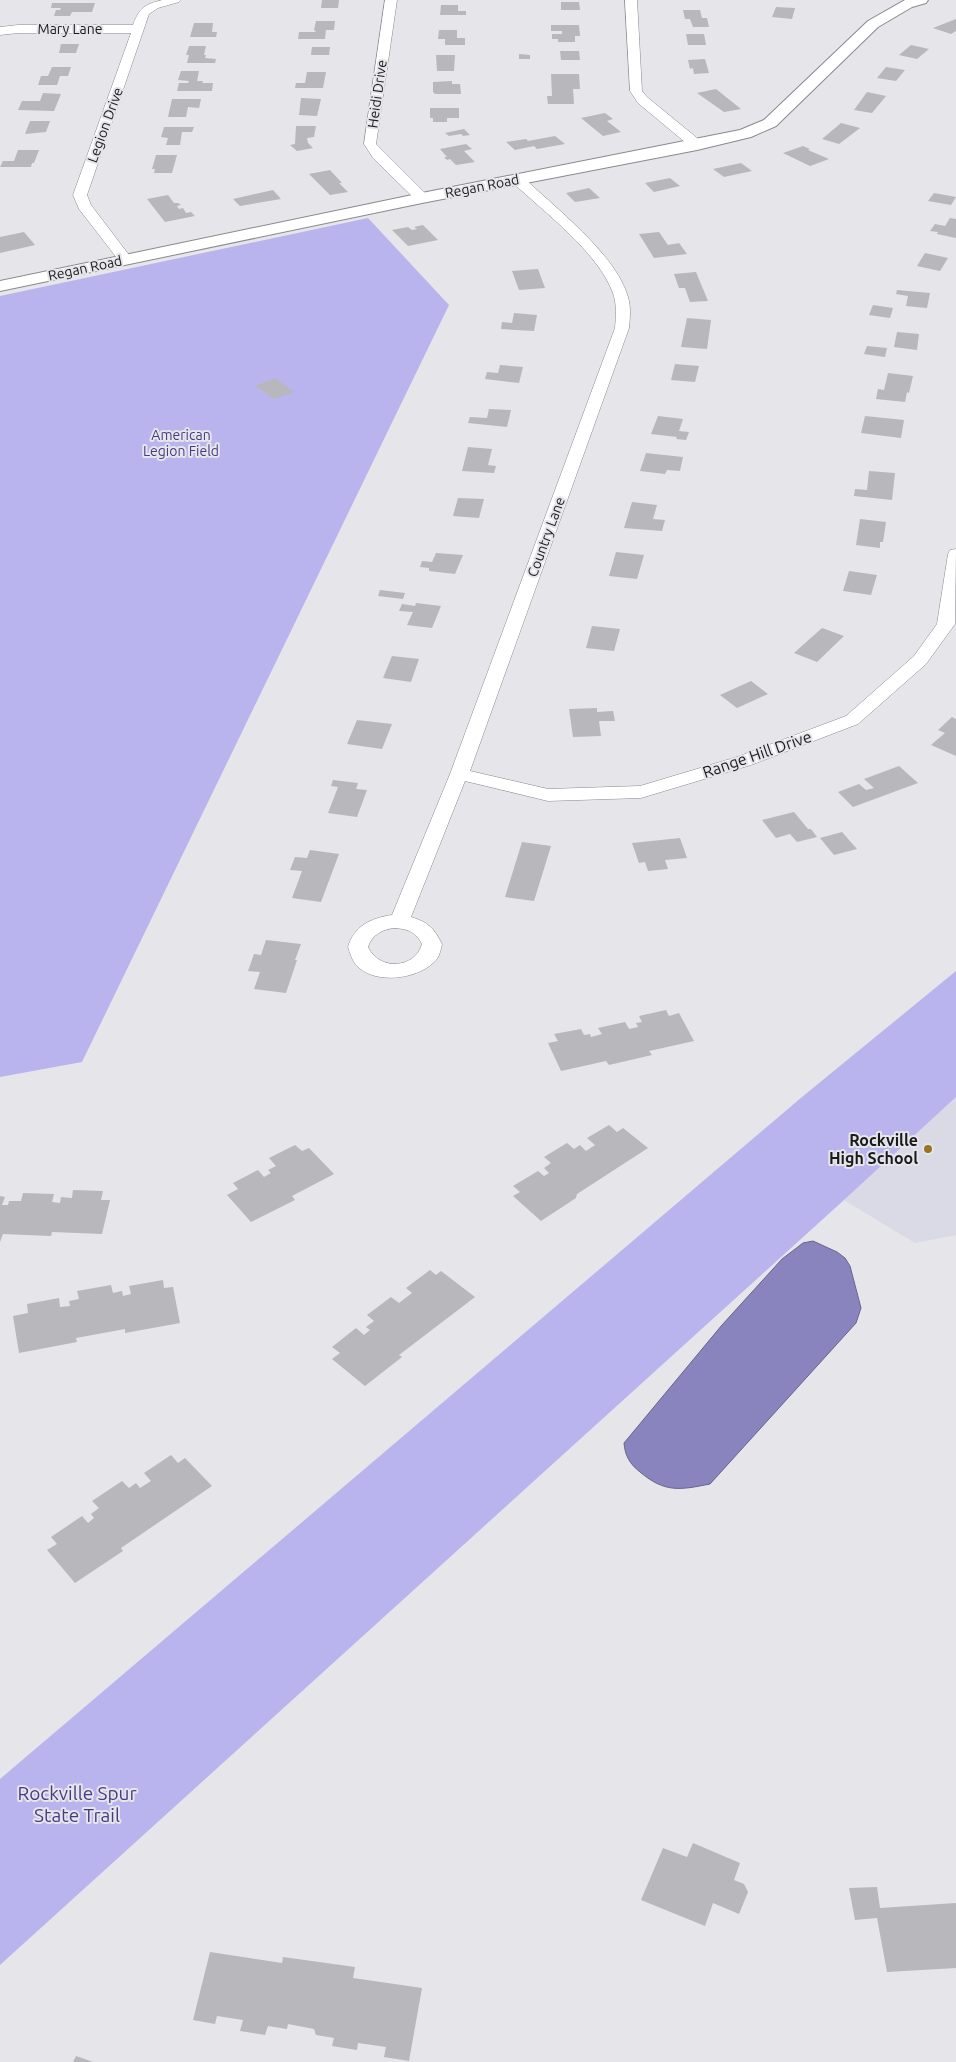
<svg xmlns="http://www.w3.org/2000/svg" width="956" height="2062" font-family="Ubuntu,sans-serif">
<rect width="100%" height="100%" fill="#e5e5ea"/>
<!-- built -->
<path fill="#dad9e6" d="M956,1097V1235L915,1243L844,1200Z"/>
<!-- green -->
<path fill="#b9b4ed" d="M368,218L449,305L82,1062L0,1077V296Z
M956,971V1097L844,1200L0,1965V1779L802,1097Z"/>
<!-- water -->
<path fill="#8a84be" stroke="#68648d" d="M813,1241L837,1252L845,1258L850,1266L861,1308L856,1323L710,1484C680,1490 665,1493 640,1472C630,1464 625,1456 624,1443L722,1325L782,1259L803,1243Z"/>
<!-- building -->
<path fill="#b7b7bc" d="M322,0H339L338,8H321Z
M561,2H579L580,10H561Z
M52,3H95L92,12H72L70,16H54L56,10H60L61,8H51Z
M441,5H458V11H466V15H440Z
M776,7L795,8L792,19L772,17Z
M683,10H700L702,18H707L709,27H693L690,19H685Z
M956,19V31L951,34L933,28Z
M316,21H335L334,30H326L325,39H298L299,32H316L314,30Z
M194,23H213L212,32H217L216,37H190Z
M551,25H579L580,36H575V42H558V39H552V34H562V31H551Z
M439,30H457V38H465V45H445V39H438Z
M686,34H704L706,45H688Z
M61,44H79L76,53H59Z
M911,45L929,49L917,59L899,55Z
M189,46H206L204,55H206L205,58L216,59L215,63H187L189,55H186Z
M312,47H330L329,55H311Z
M560,51H579L580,60H561Z
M519,54L530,55V59H519Z
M436,55H455L454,71H437Z
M705,59L709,73L694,74L693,68L690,69L688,60Z
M52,67H71L68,76H60L57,85H38L41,76H48Z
M886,67L905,70L896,81L877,78Z
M181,71H199L197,81H203L202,83H213L212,91H177L179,83H188L189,81L178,80Z
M307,72H326L323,88H295L296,83H305Z
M551,74H579L580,89H573L574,104H548L547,96H552Z
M452,81V84H460L461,94H435L433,92V82Z
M716,89L741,109L724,112L697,93Z
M867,92L886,96L872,113L854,110Z
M43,93L61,94L54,111L18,110L22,101H40Z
M301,98L321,99L317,116L299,115Z
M172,99H201L199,108L188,107L186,117H168Z
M430,108H459V118H447V122H433V118H430Z
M605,113L613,119L607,121L621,132L603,136L581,118Z
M30,121H50L46,132L25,134Z
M841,123L860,128L839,144L822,139Z
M296,126H316L314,137L307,138L308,143L313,148L297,151L290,145L295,144Z
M164,127H194L192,132H182L180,145H166L168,138L161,137Z
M464,129L470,135L463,136L461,134L449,136L445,133Z
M555,136L565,144L537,149L534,146L515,150L506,142L526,139L528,141Z
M466,144L472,149L464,151L475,162L456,165L450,159L447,160L444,157H447L440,149Z
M803,146L810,149L808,150L829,159L810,166L783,153Z
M18,150H39L34,163H32L31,167H0L3,161H14Z
M156,155H177L172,173H154L155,169H152Z
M741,163L752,171L724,177L713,169Z
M330,170L342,183H339L348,192L330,195L309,174Z
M670,178L680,186L654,192L645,183Z
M589,188L600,198L575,202L566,193Z
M273,190L281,199L240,206L233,199Z
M934,193L956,197L951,205L928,201Z
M168,195L174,203H178L181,205L177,206L179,209L183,208L186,213L191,212L195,216L165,222L147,199Z
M950,218L956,219V238L937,234L938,232L930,231L935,224L945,226Z
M423,225L438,240L408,246L392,230L408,227L412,230L417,229L414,227Z
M24,232L35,245L0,253V237Z
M659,232L668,245L679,243L687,254L654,258L639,234Z
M925,253L948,258L940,271L917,266Z
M538,269L545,288L519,290L512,271Z
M696,272L708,301L690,302L685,288H679L674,274Z
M897,290L930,293L927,308L906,306L908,296L896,294Z
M873,305L893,308L890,318L869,315Z
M514,313L537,315L534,331L501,329L502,322L512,323Z
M687,318L711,320L707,349L681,347Z
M897,332L919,334L917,350L894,347Z
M867,346L887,348L885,357L864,354Z
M675,364L699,366L695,382L671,380Z
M500,365L523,367L519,383L485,379L487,372L498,373Z
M888,373L913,376L909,393L907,392L905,402L876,399L878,389L884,390Z
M275,378L294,392L274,399L255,386Z
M489,409L511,410L507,427L468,423L470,417L487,418Z
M658,416L683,419L679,431L689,432L686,440L676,439L677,437L651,434Z
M865,416L904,420L901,438L861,433Z
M468,447L492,449L488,465L496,466L494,473L462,471Z
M646,453L683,457L680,471L667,470L665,474L640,471Z
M869,471L895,473L892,500L854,496L855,489L867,490Z
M458,498L484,499L479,518L453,516Z
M632,502L657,505L653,519L665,520L662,531L624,528Z
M860,519L886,522L883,542H880V548L856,545Z
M616,552L644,555L637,579L609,576Z
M436,553L463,555L455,574L429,571V568L420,567L422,561L432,562Z
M849,571L877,575L871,595L843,591Z
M380,590L405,593L403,599L378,596Z
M416,603L441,606L432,628L407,625L413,612L399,611L402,604L415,606Z
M592,626L620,629L614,651L586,648Z
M822,628L844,636L817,662L794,653Z
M392,656L419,659L411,682L383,678Z
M751,681L768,694L737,708L720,695Z
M597,708V712L613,711L615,721H599L601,736L573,737L569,709Z
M952,717L956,719V756L931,745L945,733L938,730Z
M357,720L392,724L382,749L347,744Z
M899,766L918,783L853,807L838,792L859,784L866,790L874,788L864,779Z
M333,780L358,783L356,789L367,790L357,817L328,813L338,787L331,786Z
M794,812L808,829H811L817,837L797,842L790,834L776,838L762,820Z
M842,832L857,849L834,855L820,838Z
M680,838L687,858L665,860L668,869L648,871L645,862L639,863L632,843Z
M522,842L551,846L534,901L505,897Z
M310,850L339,854L321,902L292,898L302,871L290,870L295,857L307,858Z
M266,940L301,944L295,960H297L286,993L254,989L260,972L248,971L254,954L261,955Z
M666,1010L669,1016L679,1013L694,1041L649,1051L652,1055L609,1065L606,1061L561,1071L548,1043L558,1041L554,1034L581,1029L584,1035L590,1034L591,1037L602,1034L598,1028L625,1022L629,1029L638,1027L636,1023L642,1022L639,1016Z
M609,1125L617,1132L623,1128L648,1148L577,1194L576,1198L541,1221L513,1196L520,1192L513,1186L538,1171L544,1176L549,1173L544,1168L551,1163L544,1157L567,1143L574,1149L580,1145L586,1151L595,1145L587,1138Z
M295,1145L302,1151L309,1148L334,1174L292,1196L295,1200L251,1222L227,1195L238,1189L233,1183L258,1170L264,1177L271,1173L268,1170L276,1166L269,1158Z
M73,1190L103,1191L101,1200H110L102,1234L52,1232L51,1236L3,1234L0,1242V1196L5,1197L2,1205H8L9,1201H21L23,1193L54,1194L52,1202L60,1203L61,1197L72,1198Z
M430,1270L436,1275L441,1271L475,1297L399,1355L402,1357L365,1386L332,1359L340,1353L332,1347L356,1328L364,1335L370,1330L366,1327L374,1321L367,1315L391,1297L399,1303L412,1293L406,1288Z
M163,1280L164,1288L173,1287L180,1323L125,1333V1329L76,1338L77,1342L19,1353L13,1316L28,1313L27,1304L59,1298L60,1307L70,1306L69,1301L79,1299L77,1291L111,1285L113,1293L122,1291L123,1296L131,1294L129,1286Z
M171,1455L178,1463L185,1458L212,1486L121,1548L123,1551L75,1583L47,1550L57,1544L51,1537L82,1516L88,1523L94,1518L91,1514L99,1508L92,1501L122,1481L129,1488L136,1483L140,1488L151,1481L144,1473Z
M693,1843L740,1863L734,1880L744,1884L748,1892L739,1914L713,1903L705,1926L641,1900L663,1848L687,1857Z
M877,1887L880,1908L956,1903V1968L887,1972L877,1918L855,1920L849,1888Z
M210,1952L282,1963L283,1957L355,1967L353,1978L422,1988L409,2061L384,2057L386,2047L358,2043L357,2050L332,2046L334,2038L316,2035L314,2029L288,2024L287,2029L268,2026L265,2035L240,2031L243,2020L217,2016L215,2024L193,2020Z
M76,2056L93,2062H73Z"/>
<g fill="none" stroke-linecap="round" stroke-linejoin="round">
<defs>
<path id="minor" d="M162,0H181L179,2L158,8L149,14L87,195L91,205L132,259L125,263L120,262L79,209L73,195L131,33H18L0,35V27L18,25H133C140,7 144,5 162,0Z
M385,0H397L376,144L427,195L429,198L422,202L417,201L373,158L364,144Z
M625,0H637L642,91L647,97L702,142L703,145L702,148H692L638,103L630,91Z
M517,175L522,176C554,207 616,254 628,297C631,307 630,318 629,328L470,771L548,789L640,786L737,757L846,716L914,656L937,624L948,554L950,550L956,549L955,624L926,664L858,724L751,765L641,798L548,801L465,781L411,917C428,922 434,928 442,944C441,949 440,954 437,959C421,979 375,986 356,965C352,960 350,953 348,947C354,926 371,918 392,915L450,774L615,328C616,316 617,305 613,293C597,251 545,213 512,182L510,179ZM395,928C408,929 416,932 422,944C415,969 379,971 368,947C372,935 382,929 395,928Z"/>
<path id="tertiary" d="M905,0H928L926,3L912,7L878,27L776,126L751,137L697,150L422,203L0,291V281L422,193L740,130L764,120L868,21Z"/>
</defs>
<!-- minor casing -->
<use href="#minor" stroke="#89898e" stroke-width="1"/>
<!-- tertiary casing -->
<use href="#tertiary" stroke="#89898e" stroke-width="2"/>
<!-- minor -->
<use href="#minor" fill="#fff" fill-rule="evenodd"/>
<!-- tertiary -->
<use href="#tertiary" fill="#fff" fill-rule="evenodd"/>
</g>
<!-- markers -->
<circle fill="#9d7221" stroke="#e5e5ea" stroke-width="2" cx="928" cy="1149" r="5"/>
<g text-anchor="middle" stroke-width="4" stroke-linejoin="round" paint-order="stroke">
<!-- far-street labels -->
<g font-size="14" fill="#1a1a1c" stroke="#e5e5ea">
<text x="70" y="34">Mary Lane</text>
<text transform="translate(377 94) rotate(-82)" y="5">Heidi Drive</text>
<text transform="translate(105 125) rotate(-70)" y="5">Legion Drive</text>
<text transform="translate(482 186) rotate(-11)" y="5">Regan Road</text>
<text transform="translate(85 268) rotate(-12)" y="5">Regan Road</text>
<text transform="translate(546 537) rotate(-70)" y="5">Country Lane</text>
</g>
<!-- far-park labels -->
<g font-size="14" fill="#483b83" stroke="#e5e5ea">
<text x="181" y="440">American<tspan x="181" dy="16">Legion Field</tspan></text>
</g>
<!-- street labels -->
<g font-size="16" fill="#1a1a1c" stroke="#e5e5ea">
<text transform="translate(757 754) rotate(-19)" y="6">Range Hill Drive</text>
</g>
<!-- poi labels -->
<g font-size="16" font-weight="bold" fill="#1a1a1c" stroke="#e5e5ea" text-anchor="end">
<text x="918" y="1146">Rockville<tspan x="918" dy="18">High School</tspan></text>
</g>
<!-- near-park labels -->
<g font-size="19" fill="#483b83" stroke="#e5e5ea">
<text x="77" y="1800">Rockville Spur<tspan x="77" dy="22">State Trail</tspan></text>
</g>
</g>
</svg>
